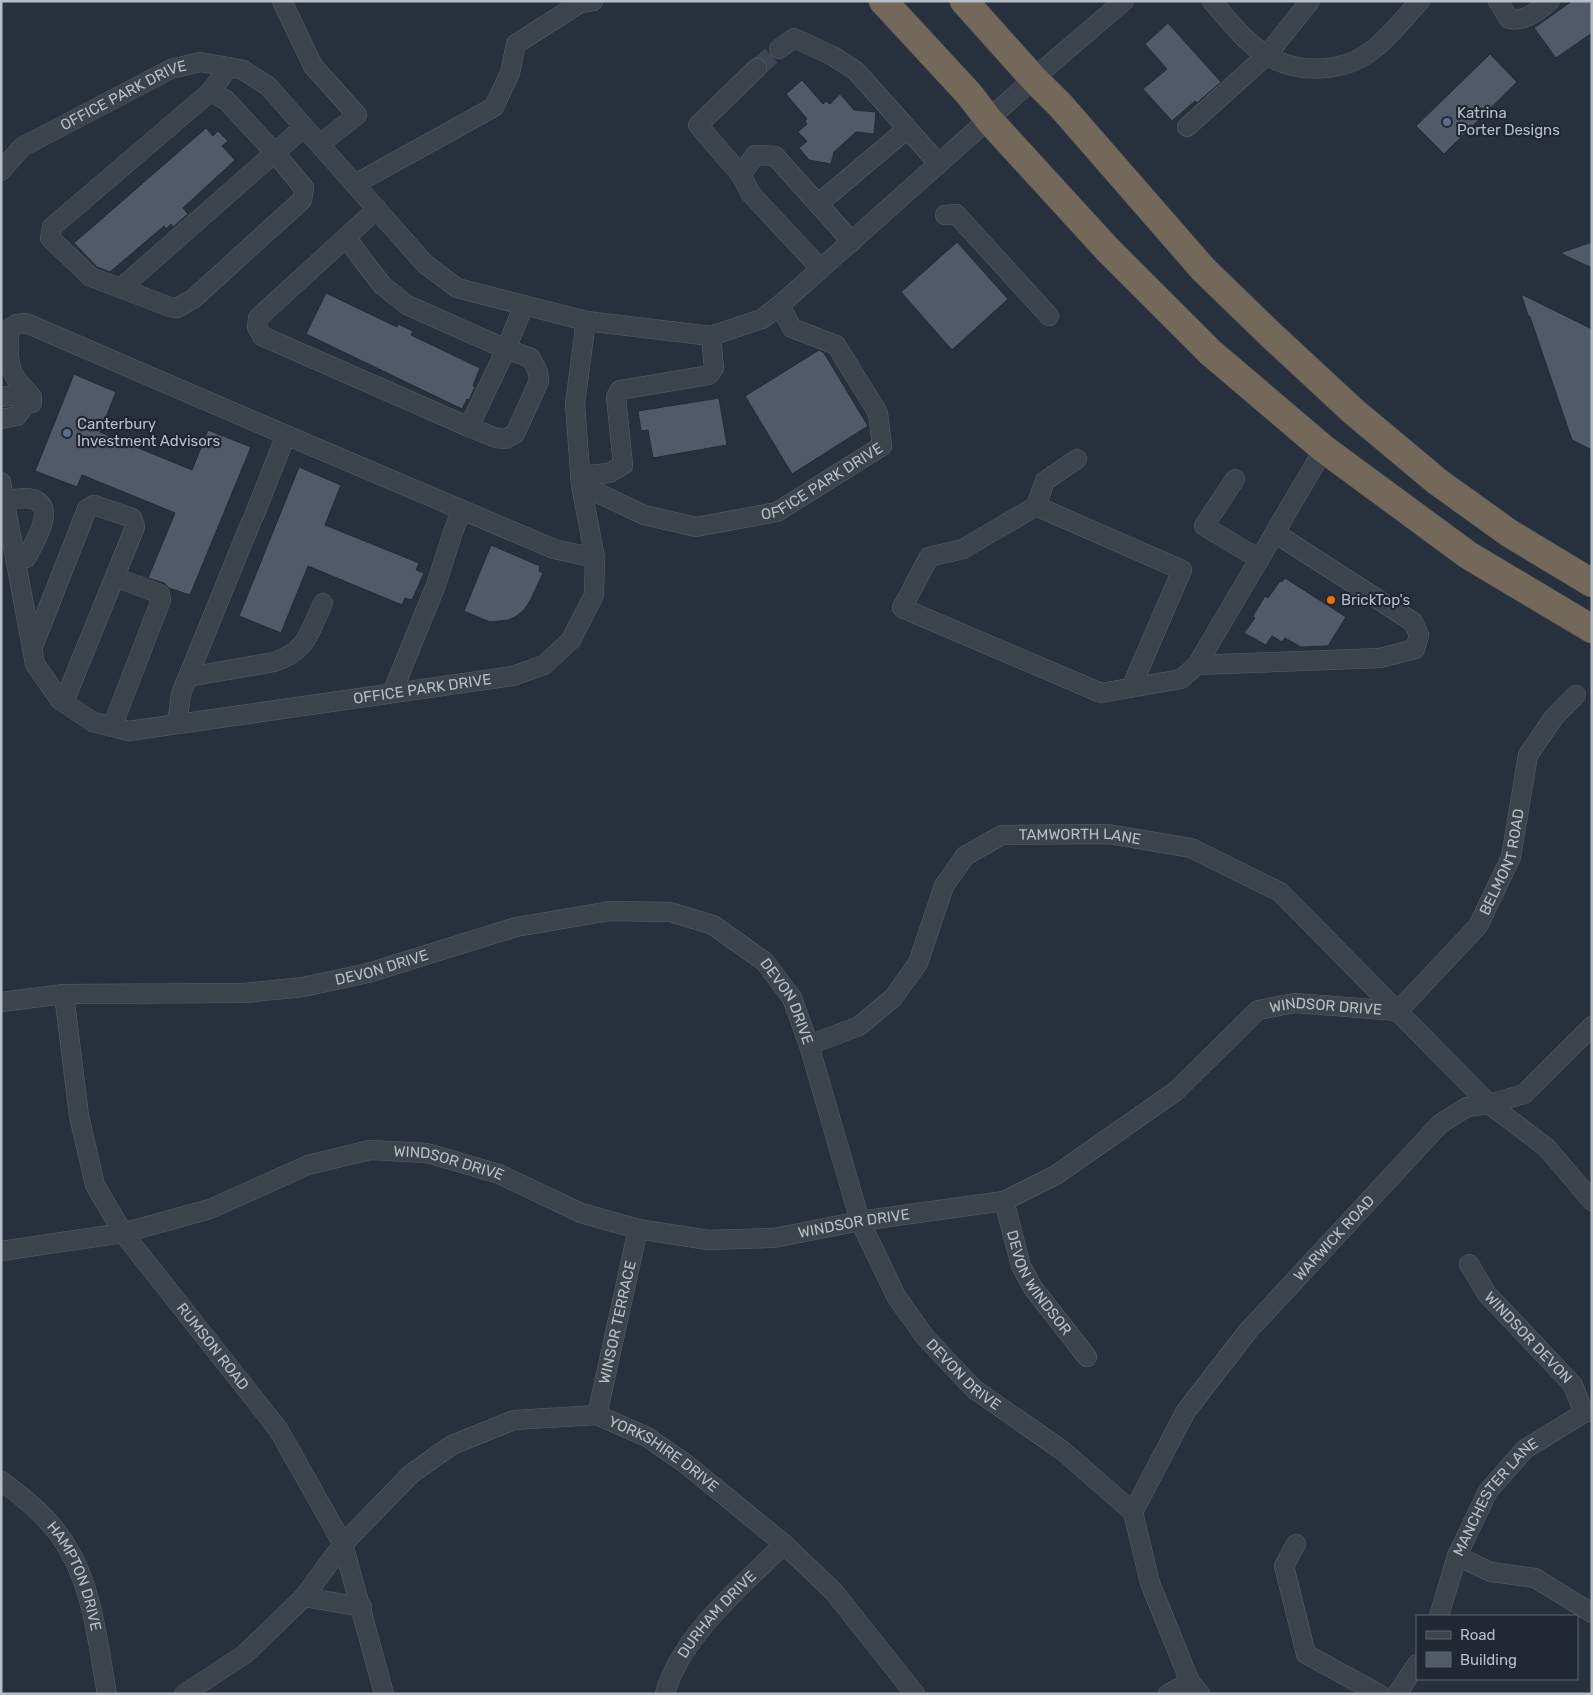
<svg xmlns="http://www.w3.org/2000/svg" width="1593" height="1695" font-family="Rubik,sans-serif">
<rect width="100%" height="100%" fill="#27313d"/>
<!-- building -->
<path fill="#515a68" stroke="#222a35" d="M1572,1H1592V33L1556,58L1534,28Z
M1168,23L1221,82L1197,103L1195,101L1172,121L1143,89L1167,69L1145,44Z
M1490,54L1517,82L1444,154L1416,126Z
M802,80L823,104L826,101L830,104L840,94L854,110L876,112L874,134L856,132L834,152L831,164L809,160L799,148L807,141L798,132L807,124L805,121L807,119L786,94Z
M206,128L213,136L218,131L228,141L222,146L235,160L183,208L188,214L173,227L171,224L166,229L164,226L110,272L97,267L74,243Z
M957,242L1008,299L952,350L901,292Z
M1592,242V268L1560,253Z
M326,293L397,327L398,324L413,331L411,335L480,368L473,386L475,387L469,400L467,399L462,409L306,334Z
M1521,294L1592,329V450L1572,440L1530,317L1528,315Z
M819,350L824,353L868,426L792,474L745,396Z
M74,374L116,392L100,432L192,470L208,430L251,447L190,595L169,588L164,583L148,578L175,513L82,475L77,487L35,471Z
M719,398L727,445L653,458L648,430L641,431L638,411Z
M299,467L341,485L325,525L419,563L416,570L424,573L412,600L405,598L402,605L308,566L281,633L239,616Z
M491,545L540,566L539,571L543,573L530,601L524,610L515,617L508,620L490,622L464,611Z
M1285,578L1346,617L1328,646L1301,647L1285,638L1282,642L1272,636L1266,645L1244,633L1255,618L1253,616L1265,596L1268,598L1280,581L1282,582Z"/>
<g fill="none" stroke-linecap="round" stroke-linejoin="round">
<!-- minor-tunnel -->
<path stroke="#3d4652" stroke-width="19" stroke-dasharray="19 9" stroke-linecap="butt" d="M757,68L779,49"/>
<defs>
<g id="minor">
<path d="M282,1L313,66L357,115L320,144"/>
<path d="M1212,1C1228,20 1245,42 1266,55C1299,75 1346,73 1375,48C1391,35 1405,17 1420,1"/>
<path d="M1498,1L1509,19C1526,22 1537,11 1550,1"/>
<path d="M779,49L794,38L833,56L856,71L939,164"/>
<path d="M210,92L226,100L275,153L304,188L302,200L193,299L177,308L170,307L91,277L50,238L52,227L210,92L229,67"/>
<path d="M1187,127L1267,55L1310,1"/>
<path id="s1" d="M1,171L22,147L171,69L200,62L229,67L243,70L268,86L425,264L457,288L586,321L711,336L762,319L780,305L1056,59L1124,1"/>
<path d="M741,175L698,125L757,68"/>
<path d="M355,184L494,107L510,73L516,44L580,3L593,1"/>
<path d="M818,204L907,129"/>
<path d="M377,209L258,318L257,327L262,336L469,427"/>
<path d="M945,215L956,214L1049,316"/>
<path d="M346,237L365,263L383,286L407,305L506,349L531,358L538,372L539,381L515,434L505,439L496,438L469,427L506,349L524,305"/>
<path d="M821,269L751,194L741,175L755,155L775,156L852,242"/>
<path d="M121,288L304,127"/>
<path d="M1,397L16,395L26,404L17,416L1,419"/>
<path d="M26,404L32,403V397C26,390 18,383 14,375C7,363 8,341 10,328L16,324L26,323L286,435"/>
<path d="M1077,459L1045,481L1036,506L963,549L929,557L902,608L1101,693L1181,679L1197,665L1324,449"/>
<path d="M580,476L609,473L623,465L616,397L620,390L709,375L714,368L711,336"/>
<path d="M1235,479L1204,526L1259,559"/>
<path id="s2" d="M1,482L35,664L60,700L93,722L129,731L513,676L544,665L571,640L594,595L595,558L581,485L575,404L586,321"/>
<path id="s3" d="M581,485L644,515L696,527L777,512L882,446L878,413L836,345L792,328L780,305"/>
<path d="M5,500C12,499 25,497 33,499C57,507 35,541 28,555L26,558L15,557"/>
<path d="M1036,506L1182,570L1131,688"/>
<path d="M254,516L286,435L554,549L595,558"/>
<path d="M32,649L87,509L94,505L132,518L135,527L64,702"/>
<path d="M1197,665L1380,658L1415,649L1419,635L1413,622L1275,533"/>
<path d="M188,677L274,662C308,651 309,632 323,603"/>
<path d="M392,693L436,585L453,532L462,510"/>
<path d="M177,724L181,694L251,522"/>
<path d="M112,727L161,600L160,594L115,577"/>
<path id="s4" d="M64,994L79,1116L95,1185L123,1233L278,1429L343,1544L384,1694"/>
<path id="s5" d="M1,1002L64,994L245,993L303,987L368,973L516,927L610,911L670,912L713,925L765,962L792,998L809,1045L860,1221L896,1296L925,1337L974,1389L1063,1451L1133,1512L1150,1583L1190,1682L1200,1694"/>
<path id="s6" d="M1398,1011L1478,926L1511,857L1528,755L1554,717L1576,695"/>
<path id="s7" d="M809,1045L859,1026L893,998L918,963L944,886L965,856L1002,835L1108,834L1191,848L1280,892L1489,1104L1547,1148L1592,1201"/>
<path id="s8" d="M1004,1201L1021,1266L1033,1288L1087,1357"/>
<path id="s9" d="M1,1251L123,1233L210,1209L308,1165L370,1150L427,1153L499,1174L581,1213L638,1229L708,1240L774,1238L860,1221L1004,1201L1056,1175L1176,1091L1258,1010L1295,1003L1398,1011"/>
<path id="s10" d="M1469,1264L1487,1294L1573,1385L1584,1413"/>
<path id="s11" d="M597,1415L638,1229"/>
<path id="s12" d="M1,1481C22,1496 45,1515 60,1536C93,1582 97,1640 107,1694"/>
<path id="s13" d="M1133,1512L1186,1411L1248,1331L1440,1124L1467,1107L1489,1104L1524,1094L1592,1026"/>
<path d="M1296,1544L1284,1566L1306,1654L1379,1694"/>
<path d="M1457,1556L1491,1572L1535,1578L1592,1613"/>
<path d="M304,1597L362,1607"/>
<path id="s14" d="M1439,1616L1457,1556L1488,1491L1525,1449L1584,1413L1592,1411"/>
<path id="s15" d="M184,1694L245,1654L304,1597L343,1544L411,1474L452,1445L514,1420L597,1415L647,1437L686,1464L784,1544L834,1592L915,1694"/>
<path id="s16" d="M665,1694C680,1637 743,1585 784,1544"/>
<path d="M1168,1694L1190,1682"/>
<path d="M1397,1694L1417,1664"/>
</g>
<path id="highway" d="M883,1L969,94L989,120L1108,250L1210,352L1324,449L1468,555L1592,629
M964,1L1034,79L1061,106L1203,269L1270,334L1353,411L1438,482L1509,533L1592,583"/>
</defs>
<!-- minor casing -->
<use href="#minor" stroke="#59616b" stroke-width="20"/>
<!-- highway casing -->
<use href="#highway" stroke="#464e58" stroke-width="29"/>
<!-- minor -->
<use href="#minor" stroke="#3b434d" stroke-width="19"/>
<!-- highway -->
<use href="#highway" stroke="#736859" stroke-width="28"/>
</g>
<!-- markers -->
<g fill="#5c6f8a" stroke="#202833" stroke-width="2">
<circle cx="1447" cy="122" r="5"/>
<circle cx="67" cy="433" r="5"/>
</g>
<circle fill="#e8710a" stroke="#202833" stroke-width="2" cx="1331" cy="600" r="5"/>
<g text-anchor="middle" stroke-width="4.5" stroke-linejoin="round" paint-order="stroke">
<!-- street labels -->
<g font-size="15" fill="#b7bec8" stroke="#202833">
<text dy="5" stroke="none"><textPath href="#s1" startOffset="146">OFFICE PARK DRIVE</textPath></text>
<text dy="5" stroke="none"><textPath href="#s3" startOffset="259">OFFICE PARK DRIVE</textPath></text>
<text dy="5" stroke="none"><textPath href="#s2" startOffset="602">OFFICE PARK DRIVE</textPath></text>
<text dy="5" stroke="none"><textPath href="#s7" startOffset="379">TAMWORTH LANE</textPath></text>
<text dy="5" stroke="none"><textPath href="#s6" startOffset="186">BELMONT ROAD</textPath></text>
<text dy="5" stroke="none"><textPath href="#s5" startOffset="384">DEVON DRIVE</textPath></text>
<text dy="5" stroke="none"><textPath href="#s5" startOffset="834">DEVON DRIVE</textPath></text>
<text dy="5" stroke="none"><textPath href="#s9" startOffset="1425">WINDSOR DRIVE</textPath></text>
<text dy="5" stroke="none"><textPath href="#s9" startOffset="465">WINDSOR DRIVE</textPath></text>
<text dy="5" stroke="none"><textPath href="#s9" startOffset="885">WINDSOR DRIVE</textPath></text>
<text dy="5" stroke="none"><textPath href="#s13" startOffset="342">WARWICK ROAD</textPath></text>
<text dy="5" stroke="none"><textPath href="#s8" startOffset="90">DEVON WINDSOR</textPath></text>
<text dy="5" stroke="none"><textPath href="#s11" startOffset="95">WINSOR TERRACE</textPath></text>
<text dy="5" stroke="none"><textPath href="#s10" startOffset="95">WINDSOR DEVON</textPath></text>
<text dy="5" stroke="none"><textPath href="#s4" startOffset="394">RUMSON ROAD</textPath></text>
<text dy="5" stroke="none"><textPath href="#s5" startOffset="1254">DEVON DRIVE</textPath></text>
<text dy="5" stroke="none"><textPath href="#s15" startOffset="596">YORKSHIRE DRIVE</textPath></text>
<text dy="5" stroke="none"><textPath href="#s14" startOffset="134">MANCHESTER LANE</textPath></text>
<text dy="5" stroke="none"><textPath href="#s12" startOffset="124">HAMPTON DRIVE</textPath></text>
<text dy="5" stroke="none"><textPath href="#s16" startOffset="96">DURHAM DRIVE</textPath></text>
</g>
<!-- poi labels -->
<g font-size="15" fill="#b7bec8" stroke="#202833" text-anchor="start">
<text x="1457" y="118">Katrina<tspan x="1457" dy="17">Porter Designs</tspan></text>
<text x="77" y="429">Canterbury<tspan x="77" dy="17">Investment Advisors</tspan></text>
<text x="1341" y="605">BrickTop's</text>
</g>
</g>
<!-- border -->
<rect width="1593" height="1695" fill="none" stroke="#b7bec8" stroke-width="5"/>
<!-- legend -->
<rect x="1416" y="1615" width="162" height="65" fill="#202833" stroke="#5c646f"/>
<rect x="1426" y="1631" width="25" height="8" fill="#3b434d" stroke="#5c646f"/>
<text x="1460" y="1640" font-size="15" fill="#b7bec8">Road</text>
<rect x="1426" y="1652" width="25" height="15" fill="#515a68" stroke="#5c646f"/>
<text x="1460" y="1665" font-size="15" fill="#b7bec8">Building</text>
</svg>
